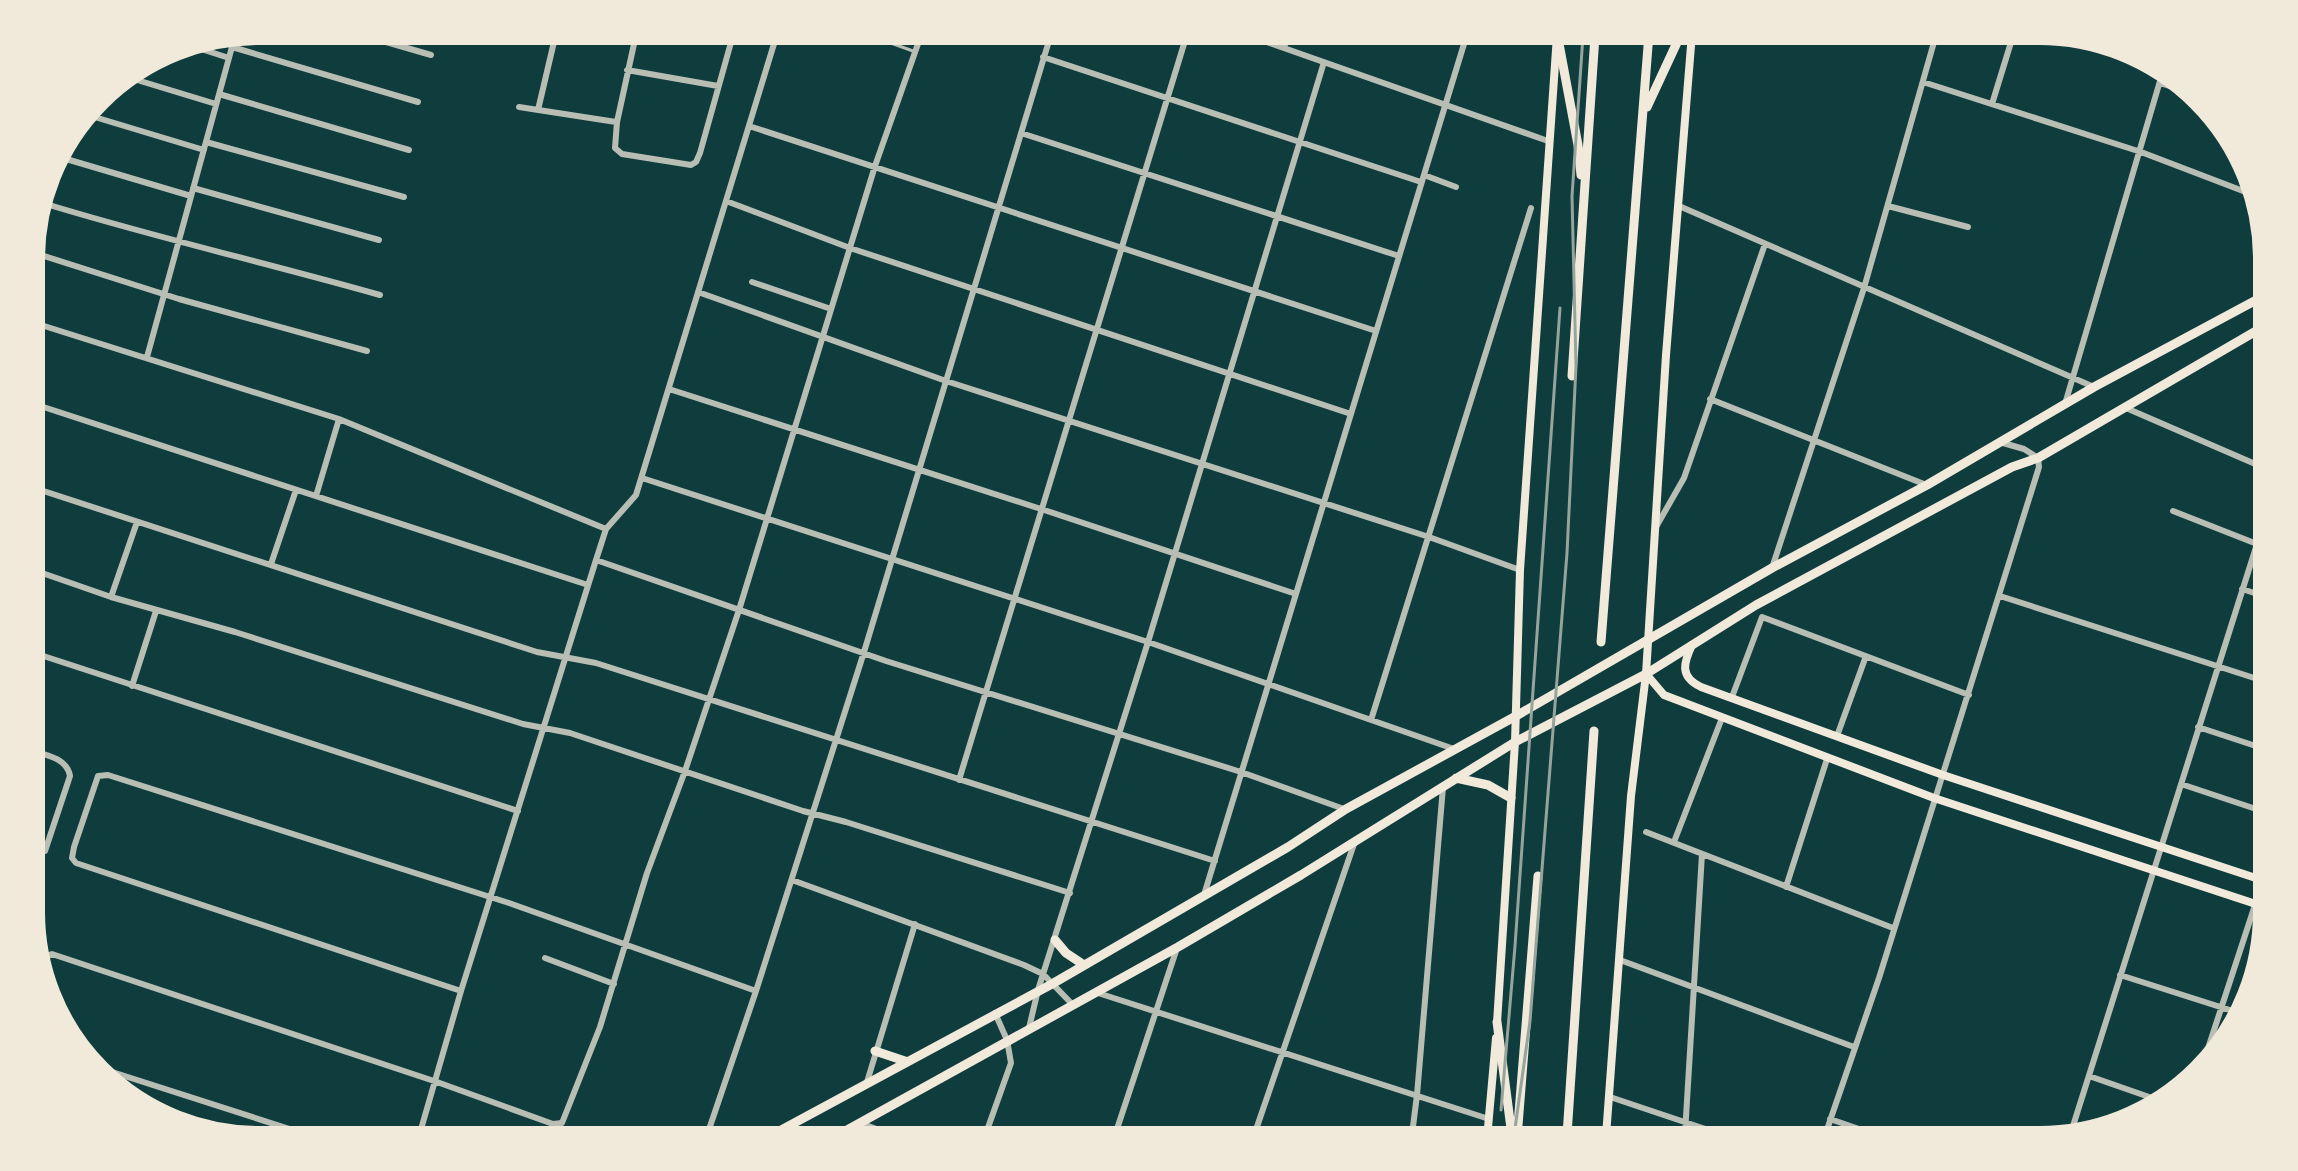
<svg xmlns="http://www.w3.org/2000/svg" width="2298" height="1171" font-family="Quicksand,sans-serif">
<rect width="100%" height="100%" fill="#0f3d3e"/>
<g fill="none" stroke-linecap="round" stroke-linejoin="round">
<!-- service -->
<path stroke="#b8beb3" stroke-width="3" d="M830,21L913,51"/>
<!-- minor -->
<path stroke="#b8beb3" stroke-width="6" d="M314,21L431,55
M529,21L542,27L634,40
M639,21L617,122L615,148L622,154L691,165L696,162L700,153L737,21
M1207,21L1548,141
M1911,21L1937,27
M170,39L229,58
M232,47L418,102
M1284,48L1292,21
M1043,57L1421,182
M627,70L718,86
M114,73L216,104
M1923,82L2141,152L2264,199
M2160,83L2203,97
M219,94L409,150
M1992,104L2016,26
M519,107L616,122
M538,110L557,29
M78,112L204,150
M749,126L1376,331
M1021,133L1399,256
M206,142L404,197
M46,153L191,196
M1424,175L1456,187
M193,188L379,240
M33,200C148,236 264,262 380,295
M726,201L850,248L1351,414
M1679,206L2094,387
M1888,206L1968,227
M22,249L179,299L367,351
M752,282L831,309
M698,292L946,381L1429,537L1520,570
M22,319L339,419L606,529
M147,357L238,25
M669,389L1041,509L1296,594
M1710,399L1924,484
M22,400L588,585
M2065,404L2165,64
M2126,408L2276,473
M642,478L1148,642L1454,749
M22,484L537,652L596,663L1215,861
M316,496L339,419
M2173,511L2257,544
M1656,527L1684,478L1765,244
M596,560L886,661L1241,772L1344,809
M271,564L296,490
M22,566L111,597L235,632L523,724L570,733L803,811L846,822L1070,893
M1772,568L1864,288L1940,21
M2242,589L2276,600
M2000,596L2276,685
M111,597L137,522
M22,649L518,811
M132,686L156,611
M1732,697L1762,617L1969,695
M1371,720L1531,208
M2198,727L2277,753
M1837,736L1866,656
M23,748C40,754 67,756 70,776L45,851L23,847
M959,780L1191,21
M2181,784L2277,816
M1646,832L1893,928
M1674,842L1722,718
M792,880L1024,965L1043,974L1072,1004
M2264,881L2277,842
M1786,887L1827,759
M1204,895L1471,21
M545,958L614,984
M1620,960L1854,1047
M35,975L42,957L52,954L437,1082L553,1124L562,1123L600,1027L647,873L685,771L739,610L875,166L926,21
M2120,975L2252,1017
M461,991L76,863L72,858L74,847L98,776L108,775L509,903L756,991
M1098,993L1489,1119
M1029,1028L1038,990L1148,642L1324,62
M81,1062L355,1150
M2089,1076L2175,1106
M2198,1079L2255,905
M867,1082L915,924
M1610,1097L1768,1150
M1830,1119L1920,1150
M860,1123L934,1150
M2067,1145L2257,544L2276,476
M415,1150L461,991L596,560L606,529L636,495L781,21
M543,1150L553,1124
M702,1150L756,991L864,652L1055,21
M980,1150L1011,1063L1007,1040L995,1013
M1110,1150L1177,948
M1249,1150L1354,844
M1410,1150L1417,1095L1443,787
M1684,1150L1702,854
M1820,1150L1879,978L2039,467L2038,458L2024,449L2003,443"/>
<!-- secondary -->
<path stroke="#f1e9da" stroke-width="8" d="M1692,645C1683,664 1680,677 1701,687L1943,775L2277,885
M1647,675L1664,695L1934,798L2277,911
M1497,1023L1515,742L1520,570L1558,21
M1486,1150L1496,1038
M1605,1150L1631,796L1646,674L1666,355L1693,21"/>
<!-- trunk -->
<path stroke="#f1e9da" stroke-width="9" d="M1557,33L1578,145L1581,175
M1647,107L1687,21
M1572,376L1596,21
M1601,642L1650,21
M1456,778L1488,785L1511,798
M1055,940L1066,953L1084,965
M1497,1022L1512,1136
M875,1051L905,1061
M744,1150L1052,984L1288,847L1346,809L1516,716L1772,568L1927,485L2094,387L2275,290
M811,1150L1178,947L1301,875L1515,742L1646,674L1756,605L2012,467L2038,458L2275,320
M1516,1150L1538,876
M1566,1150L1594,731"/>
<!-- rail -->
<path stroke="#97a49c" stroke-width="3" d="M1501,1110L1515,946L1560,308
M1512,1150L1530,1021L1567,553L1576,366L1572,196L1584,21"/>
</g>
<!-- crop -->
<path d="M0 0H2298V1171H0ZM259 42H2039A217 217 0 0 1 2256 259V912A217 217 0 0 1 2039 1129H259A217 217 0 0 1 42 912V259A217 217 0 0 1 259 42Z" fill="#f1e9da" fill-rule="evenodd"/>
<path fill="none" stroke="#f1e9da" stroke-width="6" d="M259 42H2039A217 217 0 0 1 2256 259V912A217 217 0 0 1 2039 1129H259A217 217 0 0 1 42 912V259A217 217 0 0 1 259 42Z"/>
</svg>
